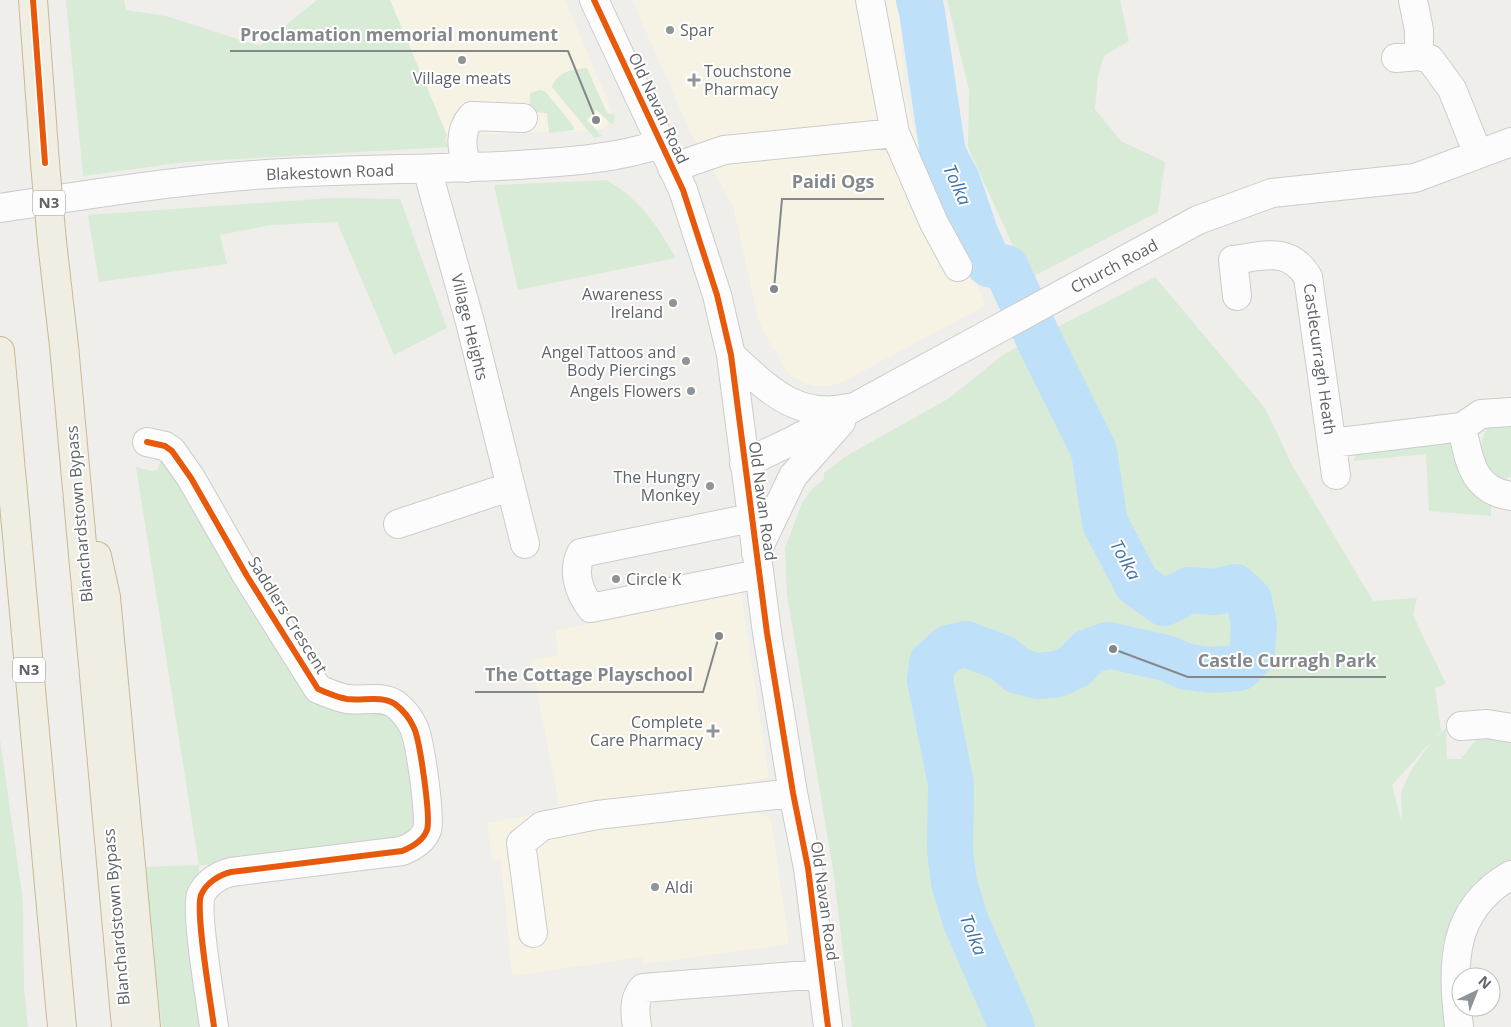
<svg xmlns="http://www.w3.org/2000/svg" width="1511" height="1027" font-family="'Open Sans',sans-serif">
<rect width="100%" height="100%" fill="#efeeea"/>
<!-- commercial -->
<path fill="#f7f3e4" d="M390,0H565L612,111L605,128L590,131L447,135Z
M632,0H896L902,26L903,88L919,147L930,186L974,272L985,306L842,382L829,386H815L804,383L790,375L782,364L776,350H773L758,319L733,205L690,131Z
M741,592L769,777L754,781L760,814L771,818L789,944L643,964L642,957L512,976L501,860L492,861L487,823L544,813L558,804V799L531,660L558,655L555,631Z"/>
<!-- green -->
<path fill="#d8ebd6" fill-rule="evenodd" d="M66,0H124L126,10L166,16L260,46L317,0H390L447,135L445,139L448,147L186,162L83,176Z
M947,0H1120L1129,41L1104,56L1098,76L1095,109L1121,141L1165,162L1158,212L1028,279L968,147L969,90Z
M587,68L607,113L615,115L613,125L596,110L587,120L602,136L594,138L552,87C556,72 573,69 587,68Z
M540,90L545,91L574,127V130L549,133L547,113L529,112L530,93Z
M606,180C640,198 657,226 676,258L518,290L494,185Z
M332,198L400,199L447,328L394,355L337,222L271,225L220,235L227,264L99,282L88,215Z
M1155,277L1265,408L1292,465L1373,601L1417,598L1413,615L1446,684L1435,688L1441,731L1433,740L1446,728L1447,759H1461L1476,740L1487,734L1511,740V862L1485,875L1476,883L1443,943L1441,959L1444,1027H852L833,869L787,595L785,548L802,503L812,489L824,479V473L846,456L948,399L1004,354ZM1431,742L1410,772L1401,793L1402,823L1392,785Z
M1511,417V477H1508L1506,486C1501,482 1490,477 1487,471C1478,457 1480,438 1489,425Z
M1447,441L1454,446L1491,499V516L1429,511L1426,454L1353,461L1359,451Z
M165,459L310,695L385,711L403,728L419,815L409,837L234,864L199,865L202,1027H162L142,867L199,865L136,467L152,471L158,469L161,460Z
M0,739L23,901L24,988L28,1027H0Z"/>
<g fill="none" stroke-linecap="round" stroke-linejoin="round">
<!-- river -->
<path stroke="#bfe0f9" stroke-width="46" d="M919,0L922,12L943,154L957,180L975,233L989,264L1006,268L1041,344L1094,451L1105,523L1137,584L1164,603L1189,590L1216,592L1235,587L1249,600L1254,625L1252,655L1239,668L1212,670L1187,667L1166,658L1108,645L1088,652L1075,666L1058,674L1038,676L1018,671L1003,658L966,644L949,648L932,663L930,680L951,784L950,851L954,883L966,922L1012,1027"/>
<defs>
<path id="minor" d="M594,0L683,190L717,295L731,355L767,633L793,793L808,868L828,1027
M1413,0L1419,30V56
M1396,58L1419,56L1430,59L1452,89L1478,154
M895,133L934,223L958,267
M467,168C462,149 458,132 472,116L523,118
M672,168L724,150L895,133L870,0
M427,169L470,322L525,544
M0,208C94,194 189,178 285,173C363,169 441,169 518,165C566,162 615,159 660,144
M1237,296L1233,260C1264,256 1289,246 1308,277L1336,475
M731,355C766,387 795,420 849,408
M1462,427C1469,460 1472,490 1511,496
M147,442L165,446L172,451L191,478L247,576L318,689C328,693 336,697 347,699C363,701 381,695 395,704C403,710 410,719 414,728C420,741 431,818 427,830C423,841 412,847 402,851L231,872C219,875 206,883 201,895C195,912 211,1003 214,1027
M1332,443L1462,427L1481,414L1511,412
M744,464L794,440L1198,220L1272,193L1415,178L1511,142
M751,518L581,553C572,572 579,592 591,608L759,574
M398,524L509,487
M756,553L793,476L841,422
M1461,726L1487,724L1511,728
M533,933L521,843L542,826L597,815L793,793
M637,1027C635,1013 633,999 643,988L821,974
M1459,1027C1452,964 1450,910 1511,875"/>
<path id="highway" d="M33,0L45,163
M52,242L64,346L126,1027
M0,351L62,1027
M97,556L106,597L146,1027"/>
</defs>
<!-- minor casing -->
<use href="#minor" stroke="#cbcccc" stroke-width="30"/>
<!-- highway casing -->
<use href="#highway" stroke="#c8b996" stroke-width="30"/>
<!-- minor -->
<use href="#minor" stroke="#fdfcfc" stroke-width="28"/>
<!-- highway -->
<use href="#highway" stroke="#f0ede3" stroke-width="28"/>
<defs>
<path id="highway-bridge" d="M45,163L52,242"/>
</defs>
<!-- highway-bridge casing -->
<use href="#highway-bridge" stroke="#c8b996" stroke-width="30" stroke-linecap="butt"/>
<!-- highway-bridge -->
<use href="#highway-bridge" stroke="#f0ede3" stroke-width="28"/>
<defs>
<path id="cycleway" d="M33,0L45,163
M594,0L683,190L717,295L731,355L767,633L793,793L808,868L828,1027
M147,442L165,446L172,451L191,478L247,576L318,689C328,693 336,697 347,699C363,701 381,695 395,704C403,710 410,719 414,728C420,741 431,818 427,830C423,841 412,847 402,851L231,872C219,875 206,883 201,895C195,912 211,1003 214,1027"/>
</defs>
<!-- cycleway casing -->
<use href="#cycleway" stroke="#fff" stroke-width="9"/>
<!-- cycleway -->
<use href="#cycleway" stroke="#e8590c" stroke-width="6"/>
</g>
<!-- markers -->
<g fill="#919496" stroke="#fff" stroke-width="2">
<circle cx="670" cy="30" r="5"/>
<circle cx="462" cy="60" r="5"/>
<path d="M691.5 72.5h5v5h5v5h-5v5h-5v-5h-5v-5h5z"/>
<circle cx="673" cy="303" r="5"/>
<circle cx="686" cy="361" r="5"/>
<circle cx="691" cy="391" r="5"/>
<circle cx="710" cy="486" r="5"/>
<circle cx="616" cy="579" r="5"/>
<path d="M710.5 723.5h5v5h5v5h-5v5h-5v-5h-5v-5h5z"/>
<circle cx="655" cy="887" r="5"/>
</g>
<g text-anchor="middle" stroke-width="4" stroke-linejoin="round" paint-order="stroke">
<!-- shield labels -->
<g fill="#fff" stroke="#8f9295" stroke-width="1">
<rect x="33" y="190.5" width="32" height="25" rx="4"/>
<rect x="13" y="657.5" width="32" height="25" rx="4"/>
</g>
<g font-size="15" font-weight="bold" fill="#5f6368">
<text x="49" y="208">N3</text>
<text x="29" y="675">N3</text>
</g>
<!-- poi labels -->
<g font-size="16" fill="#5f6368" stroke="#fff" text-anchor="end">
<text x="680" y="36" text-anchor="start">Spar</text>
<text x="704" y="77" text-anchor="start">Touchstone<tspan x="704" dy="18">Pharmacy</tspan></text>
<text x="462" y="84" text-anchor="middle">Village meats</text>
<text x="663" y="300">Awareness<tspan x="663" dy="18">Ireland</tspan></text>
<text x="676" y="358">Angel Tattoos and<tspan x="676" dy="18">Body Piercings</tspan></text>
<text x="681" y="397">Angels Flowers</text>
<text x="700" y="483">The Hungry<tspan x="700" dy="18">Monkey</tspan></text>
<text x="626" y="585" text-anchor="start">Circle K</text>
<text x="703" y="728">Complete<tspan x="703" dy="18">Care Pharmacy</tspan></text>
<text x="665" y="893" text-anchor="start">Aldi</text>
</g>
<!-- street labels -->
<g font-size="16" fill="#5f6368" stroke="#fff">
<text transform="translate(659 108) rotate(65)" y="6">Old Navan Road</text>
<text transform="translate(330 172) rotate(-2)" y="6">Blakestown Road</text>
<text transform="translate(1114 266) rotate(-28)" y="6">Church Road</text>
<text transform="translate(470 327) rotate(76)" y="6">Village Heights</text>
<text transform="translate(1320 359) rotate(82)" y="6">Castlecurragh Heath</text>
<text transform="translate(763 501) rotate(82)" y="6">Old Navan Road</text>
<text transform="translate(79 514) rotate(-95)" y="6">Blanchardstown Bypass</text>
<text transform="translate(288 615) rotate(58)" y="6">Saddlers Crescent</text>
<text transform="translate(825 901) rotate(82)" y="6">Old Navan Road</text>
<text transform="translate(116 917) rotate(-95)" y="6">Blanchardstown Bypass</text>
</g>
<!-- water labels -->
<g font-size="18" font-style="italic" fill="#4174aa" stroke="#fff">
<text transform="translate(957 185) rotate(66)" y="6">Tolka</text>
<text transform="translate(1125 560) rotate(61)" y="6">Tolka</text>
<text transform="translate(973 935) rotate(68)" y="6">Tolka</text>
</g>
</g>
<!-- callouts -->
<path fill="none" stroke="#84888a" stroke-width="2" d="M596 120L568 51H230M774 289L782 199H884M1113 649L1188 677H1386M719 636L703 692H475"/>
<g fill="#84888a" stroke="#fff" stroke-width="2">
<circle cx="596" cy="120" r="5"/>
<circle cx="774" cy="289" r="5"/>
<circle cx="1113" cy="649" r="5"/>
<circle cx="719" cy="636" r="5"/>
</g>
<g font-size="18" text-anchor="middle" font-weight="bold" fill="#84888a" stroke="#fff" stroke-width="4" stroke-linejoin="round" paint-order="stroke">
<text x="399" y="41">Proclamation memorial monument</text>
<text x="833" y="188">Paidi Ogs</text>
<text x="1287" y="667">Castle Curragh Park</text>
<text x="589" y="681">The Cottage Playschool</text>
</g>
<!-- north arrow -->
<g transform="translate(1476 992) rotate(43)"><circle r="24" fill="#ffffff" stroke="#bfc1c3"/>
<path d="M0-4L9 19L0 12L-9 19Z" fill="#919496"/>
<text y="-8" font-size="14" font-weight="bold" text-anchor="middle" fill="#5f6368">N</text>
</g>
</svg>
